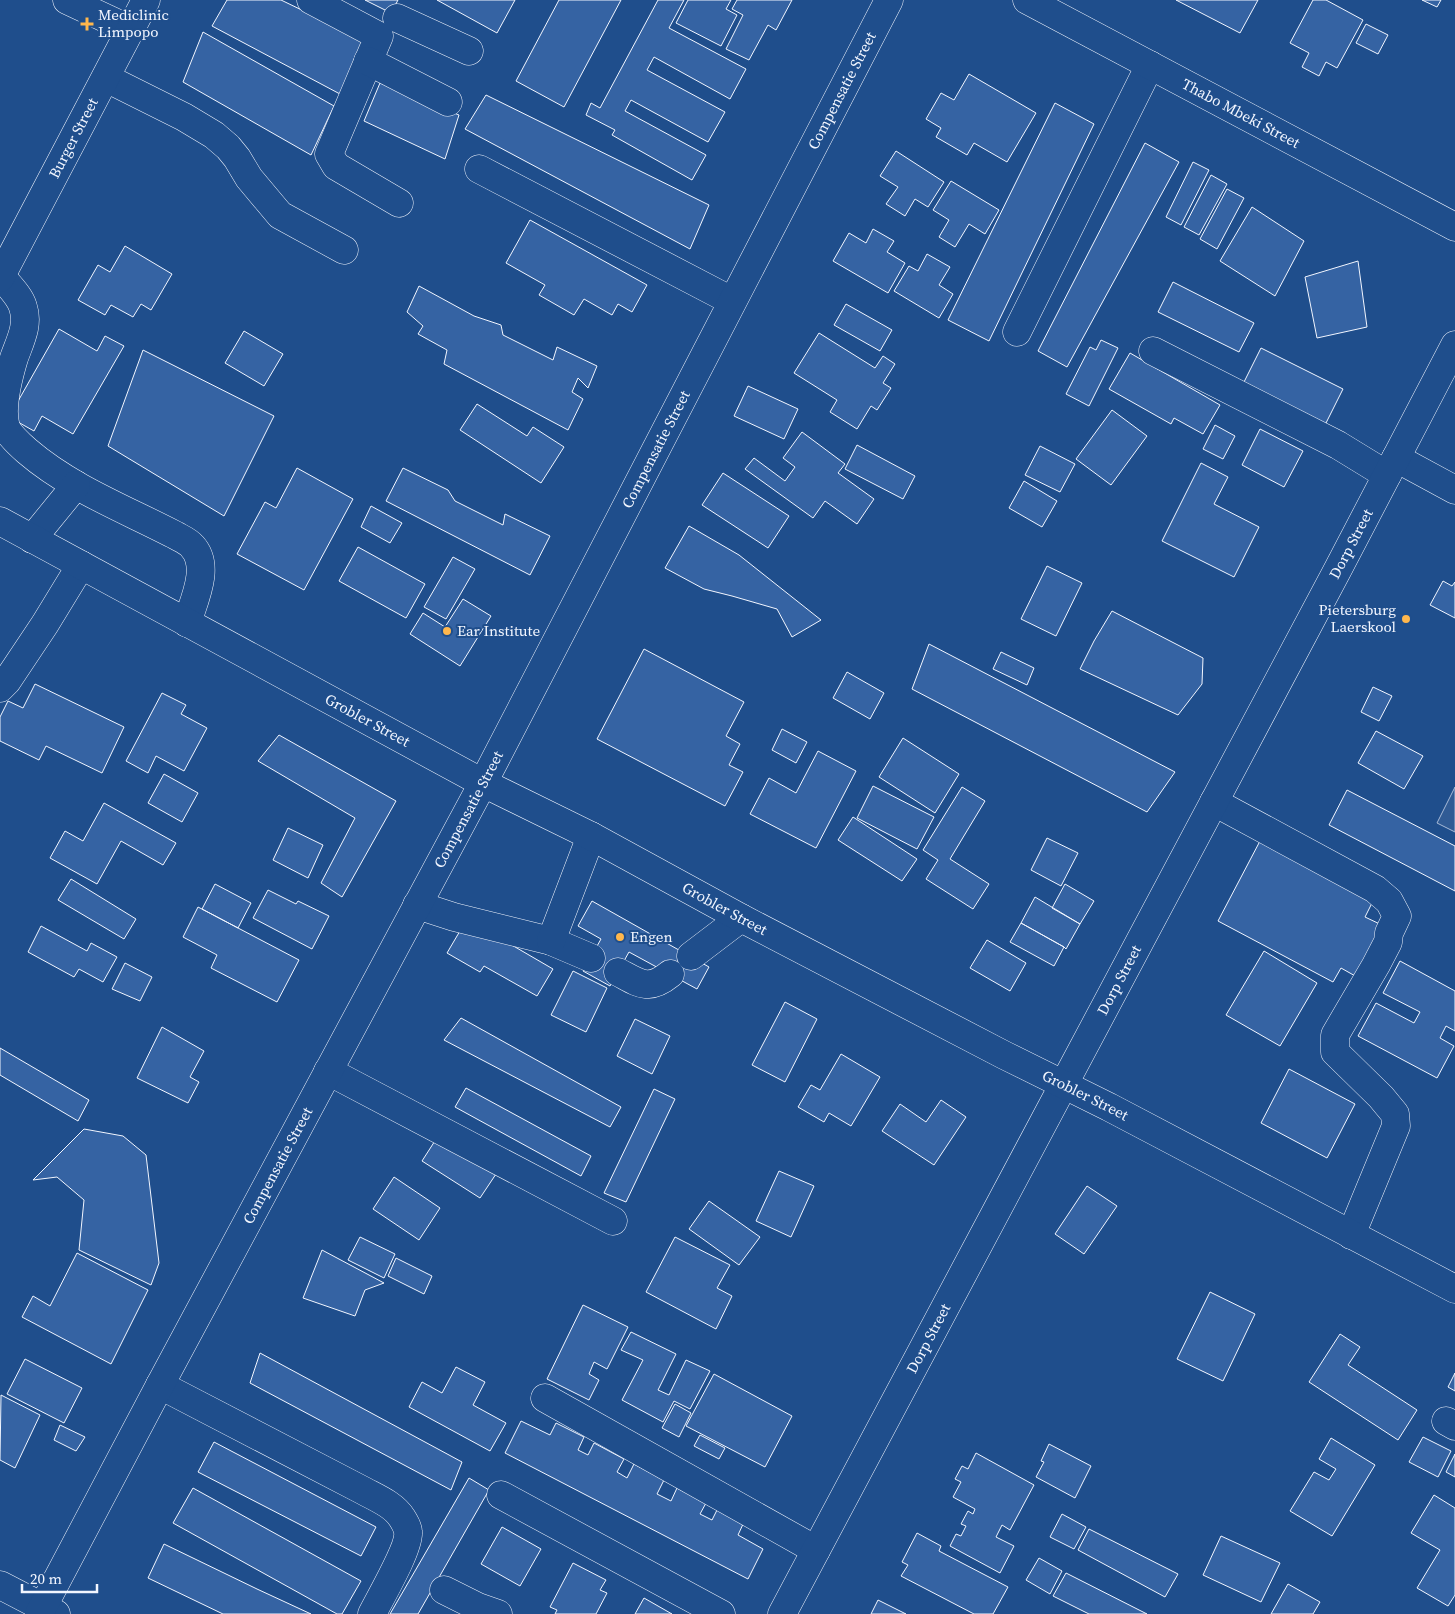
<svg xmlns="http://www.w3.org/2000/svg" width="1455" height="1614" font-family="'Source Serif 4',serif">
<rect width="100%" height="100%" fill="#1f4e8c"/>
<!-- built -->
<path fill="#305b95" stroke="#a8bbd7" d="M1455,787V832L1437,823Z"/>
<!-- building -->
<path fill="#3563a3" stroke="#f2f6ff" d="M227,0H281L366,41L340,94L212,26Z
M365,0H398L391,13Z
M437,0H515L497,33Z
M559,0H621L564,107L516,81Z
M658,0H684L669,28L746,69L730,99L654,57L647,70L725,112L708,142L631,100L625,111L706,155L692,180L612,135L615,130L586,115L591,103L600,108Z
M688,0H731L726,9L737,15L721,46L676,23Z
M737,0H792L776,30L768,25L749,60L726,49L743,15L732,9Z
M1176,0H1258L1240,33Z
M1313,0H1326L1363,20L1337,68L1326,62L1319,76L1302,67L1309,53L1290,43Z
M1422,0H1441L1437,7Z
M1366,24L1388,35L1378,54L1356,43Z
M203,32L334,106L311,155L183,82Z
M969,74L1036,113L1007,162L974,143L967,155L936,137L941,128L926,119L941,93L954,100Z
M380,83L459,115L445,159L364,121Z
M486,95L709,205L690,249L465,129Z
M1055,103L1094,124L989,341L948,320Z
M1145,143L1179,162L1067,367L1038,351Z
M896,151L944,182L928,207L915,199L905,216L886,204L898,187L880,176Z
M1193,162L1209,170L1181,225L1166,217Z
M1211,175L1227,184L1199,235L1184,227Z
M951,181L999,210L985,234L969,224L955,247L939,237L949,220L933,210Z
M1227,189L1244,198L1217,249L1200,239Z
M1252,207L1304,241L1275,296L1220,261Z
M530,220L647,285L632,312L618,304L612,315L584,299L574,315L539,295L545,285L506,263Z
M873,229L894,241L887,252L905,263L888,293L833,261L849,233L866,243Z
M125,246L172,274L151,310L141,304L133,317L111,305L105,315L78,300L98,265L110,272Z
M927,254L950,267L939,285L953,294L939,318L894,291L909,266L918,271Z
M1358,261L1367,327L1317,338L1305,277Z
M1173,282L1254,323L1239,352L1158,312Z
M419,286L474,316L501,325L503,335L553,360L557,347L597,366L588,388L578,378L572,392L583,399L568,430L444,364L447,350L418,334L423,326L407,312Z
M846,304L892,330L880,351L834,325Z
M59,329L97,351L105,336L124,346L73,434L42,416L34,431L9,417Z
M244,331L283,354L264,386L225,363Z
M819,333L875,368L883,356L895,364L883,383L891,388L877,410L871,406L857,429L830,412L837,400L794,373Z
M1101,340L1118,348L1089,406L1066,394L1090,347L1096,350Z
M1261,348L1343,389L1323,429L1241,388Z
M143,350L274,416L224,516L108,446Z
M1130,353L1220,405L1203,434L1174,418L1171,424L1109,389Z
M748,386L798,409L784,439L734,416Z
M477,404L527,436L533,427L564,447L541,483L460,430Z
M1112,410L1147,436L1111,485L1076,459Z
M1215,425L1235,436L1223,459L1203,449Z
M1260,429L1303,451L1284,487L1242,465Z
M802,432L845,464L838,473L874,499L857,524L825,501L813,518L745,469L754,458L785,481L795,467L783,458Z
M857,445L915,476L903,499L845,469Z
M1040,446L1075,464L1060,492L1025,475Z
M1201,463L1228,477L1214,504L1259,527L1234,577L1162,541Z
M297,468L353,499L304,590L237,554L265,502L276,508Z
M403,468L448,490L455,501L503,525L505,514L550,536L530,575L386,501Z
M723,473L789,516L768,548L702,505Z
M1024,481L1057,501L1042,527L1009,508Z
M371,506L402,523L390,543L361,527Z
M689,526L739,555L821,620L792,637L777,609L732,596L704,589L665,568Z
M358,547L425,584L406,618L339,581Z
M453,557L475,569L446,619L424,607Z
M1047,566L1082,583L1056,636L1021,619Z
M1443,581L1452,586L1455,582V618L1430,605Z
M463,599L491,616L460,666L410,634L423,613L445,627Z
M1112,611L1203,658L1202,684L1178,715L1080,669L1094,641Z
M929,644L1175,772L1147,812L912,689Z
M644,649L744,702L726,736L740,744L729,765L743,772L725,806L597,739Z
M1001,652L1034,668L1027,685L993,669Z
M847,672L884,693L870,719L833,698Z
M35,684L124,727L102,773L46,746L39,760L0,741V717L8,701L23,708Z
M1373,687L1392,696L1379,721L1361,712Z
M162,693L186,705L181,714L207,728L184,771L156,756L148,773L126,761Z
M782,729L807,742L796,763L772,750Z
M1376,731L1423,756L1404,789L1358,763Z
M279,735L396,801L342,897L321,883L355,818L258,761Z
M903,738L959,774L935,813L879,777Z
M818,751L856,771L816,848L750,814L769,778L796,793Z
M164,774L198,793L182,822L148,803Z
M873,786L934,817L917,849L857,818Z
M962,787L985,801L950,859L989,884L973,909L926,879L938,860L923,850Z
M1347,790L1455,846V891L1329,825Z
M104,803L176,843L163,865L121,841L97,884L50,858L65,831L83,841Z
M853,817L917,859L902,881L838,840Z
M288,828L323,845L308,878L273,860Z
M1047,838L1078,853L1061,886L1031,870Z
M1260,841L1373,901L1365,917L1384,926L1357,977L1341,968L1333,982L1218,921Z
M71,879L136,919L124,939L58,900Z
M215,884L251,903L238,928L202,909Z
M1065,884L1094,901L1080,924L1052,908Z
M268,890L296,904L298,901L329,916L312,949L253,918Z
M1035,897L1080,924L1066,949L1064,947L1021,923Z
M592,901L709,967L697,989L629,952L610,986L583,971L601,939L578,926Z
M198,907L299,960L277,1002L211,968L217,955L183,937Z
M467,919L553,969L537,996L484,966L480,972L447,953Z
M1021,923L1064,947L1054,966L1010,942Z
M41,926L87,951L91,943L117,957L103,982L79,969L74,977L28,952Z
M987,940L1026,963L1010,991L970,968Z
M1264,951L1317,983L1280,1046L1226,1015Z
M1400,961L1455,991V1031L1446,1026L1440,1038L1454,1046L1437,1078L1358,1036L1376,1003L1414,1023L1420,1012L1383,993Z
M125,963L152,977L140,1001L112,989Z
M573,971L607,988L586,1032L551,1015Z
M785,1002L817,1019L785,1082L752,1065Z
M461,1018L621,1107L610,1127L444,1040Z
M635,1019L670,1036L652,1074L617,1056Z
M162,1027L204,1051L190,1077L199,1082L188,1103L137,1078Z
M0,1048L89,1100L78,1121L0,1075Z
M841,1054L880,1077L851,1126L829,1113L824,1122L798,1107L811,1085L820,1090Z
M1289,1069L1355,1104L1327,1158L1261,1123Z
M466,1088L591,1156L581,1176L455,1107Z
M654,1089L675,1099L626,1202L604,1193Z
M941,1100L966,1117L934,1165L882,1131L900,1104L926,1122Z
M84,1129L123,1136L146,1155L159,1263L151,1285L79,1250L84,1200L57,1177L33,1180Z
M440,1133L498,1171L480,1198L422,1161Z
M779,1171L814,1186L791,1237L756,1221Z
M394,1177L440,1208L419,1240L373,1209Z
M1087,1186L1117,1206L1084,1254L1055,1234Z
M709,1201L760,1237L739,1265L689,1229Z
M360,1237L395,1254L384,1278L348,1260Z
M675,1237L730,1265L717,1288L732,1296L716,1329L646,1292Z
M322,1250L384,1283L365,1290L355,1316L303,1298Z
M77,1253L148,1290L111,1364L22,1317L33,1296L50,1306Z
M396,1258L432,1276L424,1294L388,1276Z
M1210,1292L1255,1314L1223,1381L1177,1359Z
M583,1305L628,1327L607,1369L594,1362L589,1374L599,1380L589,1400L547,1379Z
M631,1332L676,1354L658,1390L669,1395L686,1360L710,1371L690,1409L674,1401L663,1422L622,1400L643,1360L621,1350Z
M1340,1334L1360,1347L1348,1365L1417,1410L1398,1440L1309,1382Z
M260,1353L462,1462L451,1490L250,1383Z
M25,1359L82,1388L64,1423L7,1394Z
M456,1367L485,1382L473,1405L506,1423L490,1451L409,1407L422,1382L442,1393Z
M1455,1373V1391L1448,1387Z
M714,1374L792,1416L765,1467L686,1426Z
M1,1395L40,1415L15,1468L0,1460Z
M675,1404L691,1413L679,1437L662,1428Z
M521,1421L550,1435L556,1423L584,1437L578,1450L588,1455L594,1443L624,1459L617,1472L627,1478L634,1464L664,1480L657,1494L671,1501L677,1488L706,1503L700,1514L712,1520L718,1508L744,1522L738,1535L763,1549L748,1579L505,1453Z
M60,1425L85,1437L76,1451L54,1440Z
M700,1435L725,1448L719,1459L694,1446Z
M1423,1437L1451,1451L1438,1477L1409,1462Z
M1331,1438L1375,1465L1332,1536L1290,1511L1314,1472L1329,1480L1336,1469L1319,1459Z
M214,1442L376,1527L361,1556L198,1472Z
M1049,1444L1091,1466L1075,1498L1036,1477L1044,1462L1041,1461Z
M976,1453L1034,1485L1010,1530L1002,1525L996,1537L1014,1546L1000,1573L950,1546L956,1534L961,1536L966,1526L961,1524L968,1511L973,1514L975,1509L953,1497L961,1482L955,1479L962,1466L968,1469Z
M1455,1454V1477L1446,1472Z
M469,1478L489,1490L418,1614H390Z
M193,1488L361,1581L342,1614H337L173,1523Z
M1434,1495L1455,1508V1595L1448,1606L1417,1588L1440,1550L1411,1533Z
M1062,1514L1086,1527L1074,1549L1050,1537Z
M502,1527L541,1549L520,1586L481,1564Z
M1089,1529L1178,1574L1165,1597L1078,1550Z
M917,1533L941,1546L939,1551L1008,1587L993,1614H974L901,1576L908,1565L902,1562Z
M1221,1536L1280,1563L1261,1602L1203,1575Z
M164,1544L257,1589L311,1614H223L148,1578Z
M1039,1558L1062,1571L1050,1594L1026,1580Z
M573,1563L606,1580L600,1590L607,1593L596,1614H555L557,1610L550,1607Z
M1066,1573L1147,1614H1089L1053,1596Z
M1288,1584L1320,1602L1313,1614H1271Z
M644,1598L672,1614H635Z
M878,1600L906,1614H871Z"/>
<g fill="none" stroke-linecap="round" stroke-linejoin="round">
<defs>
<g id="minor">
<path d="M67,0L131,30"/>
<path d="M311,0L379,36L329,154L336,166L399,203"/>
<path d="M397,18L469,51"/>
<path d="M368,61L448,102"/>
<path d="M106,78L184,117L214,135L228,147L237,158L249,178L280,215L344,250"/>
<path d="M479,169L732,301"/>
<path d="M1,276C8,285 20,296 23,307C29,325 20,341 14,358C8,378 0,408 6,428C11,437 19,444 27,451C70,488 125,509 175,535C180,538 188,541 192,546C211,566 194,600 187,623"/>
<path id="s1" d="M0,278L146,0"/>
<path d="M1017,332L1150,65"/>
<path d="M1153,351L1338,445L1387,475"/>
<path d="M1396,458L1455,490"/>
<path d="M32,539L76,485"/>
<path d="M0,688L7,681L45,624L81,565"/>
<path d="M1214,802L1375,889L1389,901L1397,916L1389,933L1388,942L1376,965L1335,1035V1052L1381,1097L1395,1114L1396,1126L1351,1235"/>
<path d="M417,905L454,917L551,941L591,958"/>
<path d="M551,941L591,836"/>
<path d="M691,956L741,918"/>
<path d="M618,972C639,983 648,992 670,974"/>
<path d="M328,1071L613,1221"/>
<path d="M160,1385L364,1491C377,1498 394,1505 402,1518C404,1521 408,1528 408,1532C410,1547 380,1598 372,1614"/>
<path d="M545,1398L816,1550"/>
<path d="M1446,1421L1455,1426"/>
<path d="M501,1495L721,1614"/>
<path d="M0,1585L56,1614"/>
<path d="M444,1590L478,1607L498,1614"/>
<path id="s2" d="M39,1614L160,1385L483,783L889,0"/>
<path id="s3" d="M782,1614L1338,569L1455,345"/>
</g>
<g id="major">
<path id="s4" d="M1027,0L1455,227"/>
<path id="s5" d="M0,521L483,783L591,836L741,918L1004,1055L1109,1107L1455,1289"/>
</g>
</defs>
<!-- minor casing -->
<use href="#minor" stroke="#f2f6ff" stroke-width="29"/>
<!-- major casing -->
<use href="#major" stroke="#f2f6ff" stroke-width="29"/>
<!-- minor -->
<use href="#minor" stroke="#1f4e8c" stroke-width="28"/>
<!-- major -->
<use href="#major" stroke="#1f4e8c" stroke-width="28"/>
</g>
<!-- markers -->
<g fill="#ffb74d" stroke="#1f4e8c" stroke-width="2">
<path d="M84.5 16.5h5v5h5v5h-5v5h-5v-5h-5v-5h5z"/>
<circle cx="1406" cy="619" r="5"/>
<circle cx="447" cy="631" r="5"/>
<circle cx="620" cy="937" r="5"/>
</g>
<g text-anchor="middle" stroke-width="4" stroke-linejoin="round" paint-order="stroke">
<!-- poi labels -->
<g font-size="15" fill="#f2f6ff" stroke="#1f4e8c" text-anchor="start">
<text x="98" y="20">Mediclinic<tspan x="98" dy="17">Limpopo</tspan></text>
<text x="1396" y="615" text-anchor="end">Pietersburg<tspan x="1396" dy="17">Laerskool</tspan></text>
<text x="457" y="636">Ear Institute</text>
<text x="630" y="942">Engen</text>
</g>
<!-- street labels -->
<g font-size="15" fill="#f2f6ff" stroke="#1f4e8c">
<text dy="5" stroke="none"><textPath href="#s2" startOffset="1722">Compensatie Street</textPath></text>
<text dy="5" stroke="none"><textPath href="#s4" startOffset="242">Thabo Mbeki Street</textPath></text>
<text dy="5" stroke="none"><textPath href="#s1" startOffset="158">Burger Street</textPath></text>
<text dy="5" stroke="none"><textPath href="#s2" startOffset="1318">Compensatie Street</textPath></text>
<text dy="5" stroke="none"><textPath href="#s3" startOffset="1212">Dorp Street</textPath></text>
<text dy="5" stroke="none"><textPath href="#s5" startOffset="418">Grobler Street</textPath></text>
<text dy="5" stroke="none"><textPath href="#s2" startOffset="912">Compensatie Street</textPath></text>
<text dy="5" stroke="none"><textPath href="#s5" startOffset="822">Grobler Street</textPath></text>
<text dy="5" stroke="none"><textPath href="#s3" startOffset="718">Dorp Street</textPath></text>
<text dy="5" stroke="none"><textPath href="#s5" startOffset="1228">Grobler Street</textPath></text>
<text dy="5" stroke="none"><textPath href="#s2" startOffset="508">Compensatie Street</textPath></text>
<text dy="5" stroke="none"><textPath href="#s3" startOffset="312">Dorp Street</textPath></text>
</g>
</g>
<!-- scale -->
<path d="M22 1584v8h75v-8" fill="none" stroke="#f2f6ff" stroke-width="2.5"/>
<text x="30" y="1584" font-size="15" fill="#f2f6ff" stroke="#1f4e8c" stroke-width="4" paint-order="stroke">20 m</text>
</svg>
